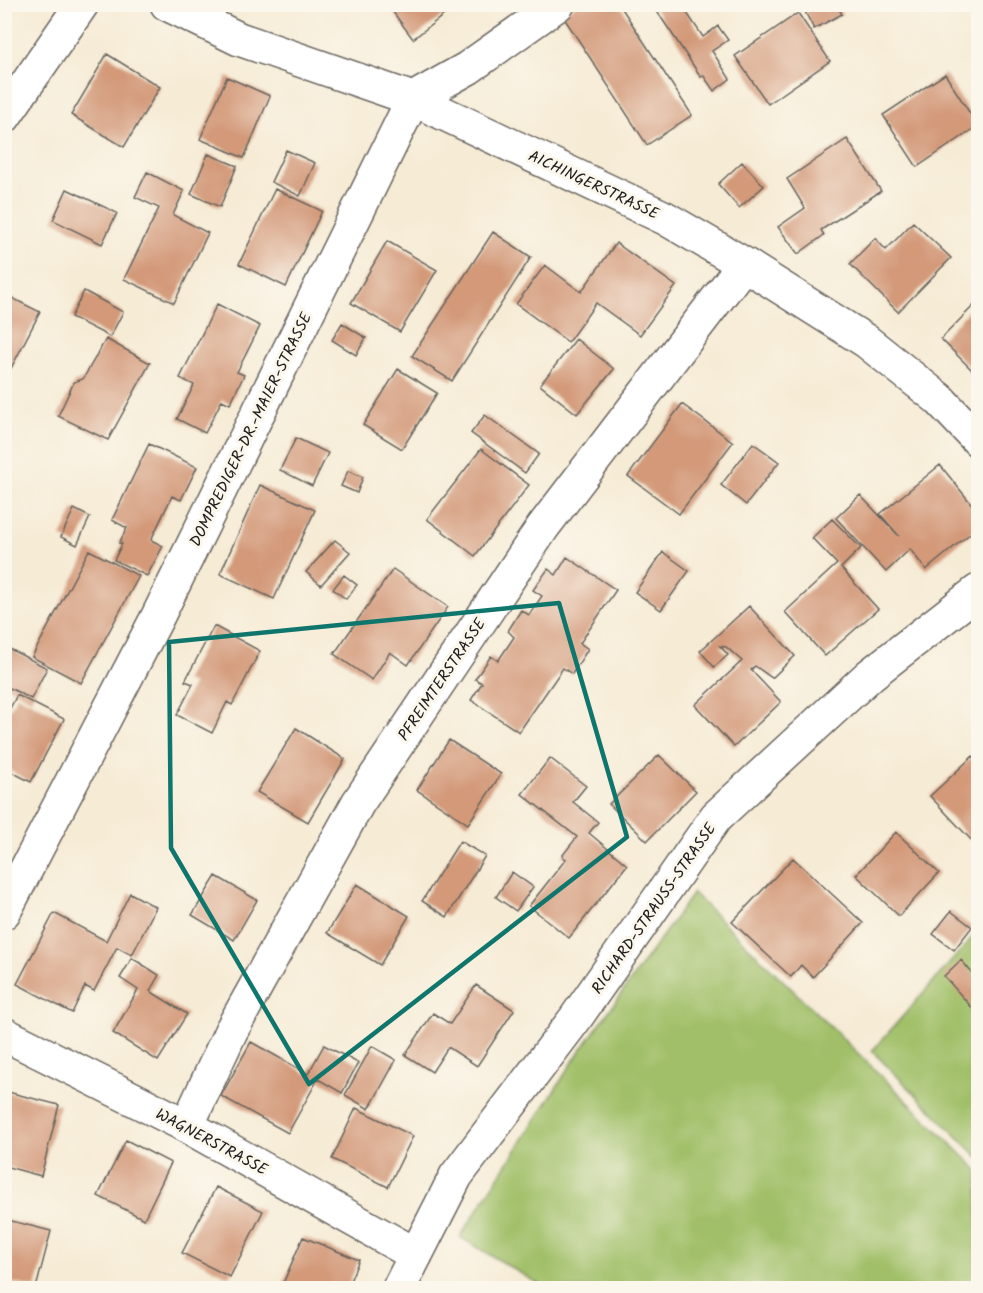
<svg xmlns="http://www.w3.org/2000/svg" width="983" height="1293" font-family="Kalam,sans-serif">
<rect width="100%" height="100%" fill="#fbf7ec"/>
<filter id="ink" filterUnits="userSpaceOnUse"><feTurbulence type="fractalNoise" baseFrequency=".0167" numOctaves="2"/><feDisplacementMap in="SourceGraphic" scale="12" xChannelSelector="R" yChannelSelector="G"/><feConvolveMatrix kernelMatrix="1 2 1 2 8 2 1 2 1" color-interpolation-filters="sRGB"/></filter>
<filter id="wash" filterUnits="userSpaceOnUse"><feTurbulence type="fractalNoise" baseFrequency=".008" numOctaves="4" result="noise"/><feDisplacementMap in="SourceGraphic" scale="24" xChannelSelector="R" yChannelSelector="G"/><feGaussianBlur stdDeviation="1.35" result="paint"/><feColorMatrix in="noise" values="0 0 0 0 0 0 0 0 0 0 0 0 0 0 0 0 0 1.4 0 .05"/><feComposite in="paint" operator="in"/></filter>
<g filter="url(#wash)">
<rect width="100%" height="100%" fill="#f6ebd5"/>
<!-- green -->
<path fill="#a0bf67" stroke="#5e6e42" stroke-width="1.5" d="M693,893L978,1170V1288H545L460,1237L574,1060Z
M978,931V1157L872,1051Z"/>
<g id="blocks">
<!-- building -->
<path fill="#d39979" d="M387,4H452L454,7L413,39Z
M577,4H619L692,115L647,145L562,15Z
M652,4H681L703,37L718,26L728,40L712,51L730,79L714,91L703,75L701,77Z
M801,4H836L842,14L814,29Z
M798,13L830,61L768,104L735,56Z
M107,54L160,87L124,147L71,115Z
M945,74L978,126L917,167L883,115Z
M227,77L270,96L244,158L200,139Z
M847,139L881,191L821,230L824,235L798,254L778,227L805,208L787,179Z
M286,150L315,163L300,196L271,182Z
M208,154L237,166L220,207L191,194Z
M742,162L764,186L739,208L718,184Z
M147,172L184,191L173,215L208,233L174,303L124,279L159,208L135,197Z
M67,189L117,213L102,244L53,220Z
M275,189L322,211L286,287L239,264Z
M913,222L951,258L898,312L850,264L875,238L886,250Z
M493,232L531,257L452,381L412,356Z
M387,241L437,270L400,332L351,303Z
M616,243L676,286L640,335L596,303L568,342L516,304L545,265L581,292Z
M84,291L123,312L110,337L71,317Z
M4,294L40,312L4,382Z
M978,301V376L941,339Z
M217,304L260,326L237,372L244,375L230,404L222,400L205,433L177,419L194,385L180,378Z
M342,323L366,338L356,355L332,340Z
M106,339L150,363L108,440L58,416L74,382L83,379Z
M576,339L614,369L577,414L540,385Z
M398,369L437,393L402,449L363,425Z
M682,404L733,442L679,514L628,476Z
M485,415L539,454L525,473L471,433Z
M296,438L328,453L312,486L280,470Z
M753,443L779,462L746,505L721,485Z
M149,444L197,467L181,500L172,496L151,540L163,546L147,576L114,560L122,544L119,543L127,528L112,520Z
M481,449L529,485L475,556L427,519Z
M940,465L978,512V527L926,570L910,549L886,572L836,518L860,495L899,536L880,514Z
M348,471L363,477L357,493L341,486Z
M260,485L315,510L274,599L220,574Z
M74,509L90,517L77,545L61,537Z
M832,519L861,548L841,568L878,609L825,656L785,612L837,564L812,538Z
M335,540L350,552L321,585L306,572Z
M89,550L139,576L81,683L32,657Z
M663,552L689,571L661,610L635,592Z
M567,557L616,590L580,643L588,649L572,674L563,668L519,732L471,700L482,683L475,679L491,656L498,661L514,637L508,631L521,610L529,615L542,596L533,590L548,569L556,575Z
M393,569L448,607L408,665L390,652L372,680L334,654Z
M344,575L357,585L346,599L333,589Z
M749,606L795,656L772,678L755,666L751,670L781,702L734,747L695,705L742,661L726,647L720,646L728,655L714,667L700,651Z
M214,626L260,651L232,705L227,702L212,733L177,715L193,684L185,681Z
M4,646L47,668L31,699L4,685Z
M17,695L64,719L31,782L4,768V720Z
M296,728L345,759L308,822L257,792Z
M449,740L501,774L468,824L417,790Z
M659,755L696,791L647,841L609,804Z
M973,756L978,762V837L973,842L930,796Z
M550,758L586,786L573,802L598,822L589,833L627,865L569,938L529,906L566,859L562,856L577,837L522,794Z
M896,832L939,873L899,916L856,875Z
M460,841L485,856L447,917L422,901Z
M793,858L863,923L813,977L801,965L791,977L732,922Z
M512,872L533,887L516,911L496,897Z
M216,876L257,900L234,940L192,915Z
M357,884L409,916L380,965L327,933Z
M130,893L156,907L132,955L117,947L94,991L85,986L72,1013L17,984L54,913L106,941Z
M951,911L972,927L954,950L933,934Z
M132,958L159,975L150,991L187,1014L158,1061L113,1033L138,990L120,978Z
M961,960L978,980V1006L974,1010L944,976Z
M476,985L514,1010L477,1066L448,1047L432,1072L405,1055L433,1013L450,1024Z
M251,1042L308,1074L324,1045L358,1063L342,1093L318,1079L288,1133L221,1096Z
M372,1046L396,1060L369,1109L345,1095Z
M4,1091L59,1105L41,1176L4,1166Z
M356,1108L413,1136L388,1187L332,1159Z
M126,1140L171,1163L144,1219L98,1196Z
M216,1187L263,1211L230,1277L182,1253Z
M4,1219L51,1231L36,1288L4,1281Z
M303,1237L359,1260L347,1288H281Z"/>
</g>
</g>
<g filter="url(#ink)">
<use href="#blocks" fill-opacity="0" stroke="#68645d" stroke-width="1.5"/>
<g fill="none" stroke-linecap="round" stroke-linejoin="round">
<defs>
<path id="minor" d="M167,4L239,39L413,99L665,218L744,264L866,341L939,399L978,440
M4,117L82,4
M4,912L157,618L413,99L468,68L558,4
M4,1034L187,1126L416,1255
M187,1126L231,1031L358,803L543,527L744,264
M399,1288L456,1176L575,1019L716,817L870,675L978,591"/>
</defs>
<!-- minor casing -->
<use href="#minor" stroke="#68645d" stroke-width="36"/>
<!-- minor -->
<use href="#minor" stroke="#fff" stroke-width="33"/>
</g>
</g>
<!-- marked area -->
<path fill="none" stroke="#0f766e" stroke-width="4.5" stroke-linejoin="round" d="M559,603L627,837L309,1084L171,848L169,642Z"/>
<g text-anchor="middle" stroke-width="6" stroke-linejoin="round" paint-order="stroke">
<!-- street labels -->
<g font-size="16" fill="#1c1c1c" stroke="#fbf7ec">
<text transform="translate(594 184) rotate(25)" y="6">AICHINGERSTRASSE</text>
<text transform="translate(250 429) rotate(-64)" y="6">DOMPREDIGER-DR.-MAIER-STRASSE</text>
<text transform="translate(441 679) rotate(-56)" y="6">PFREIMTERSTRASSE</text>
<text transform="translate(653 908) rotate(-55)" y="6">RICHARD-STRAUSS-STRASSE</text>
<text transform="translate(212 1141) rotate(28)" y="6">WAGNERSTRASSE</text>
</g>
</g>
<!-- margin -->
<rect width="983" height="1293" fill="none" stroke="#fbf7ec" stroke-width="24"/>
</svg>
